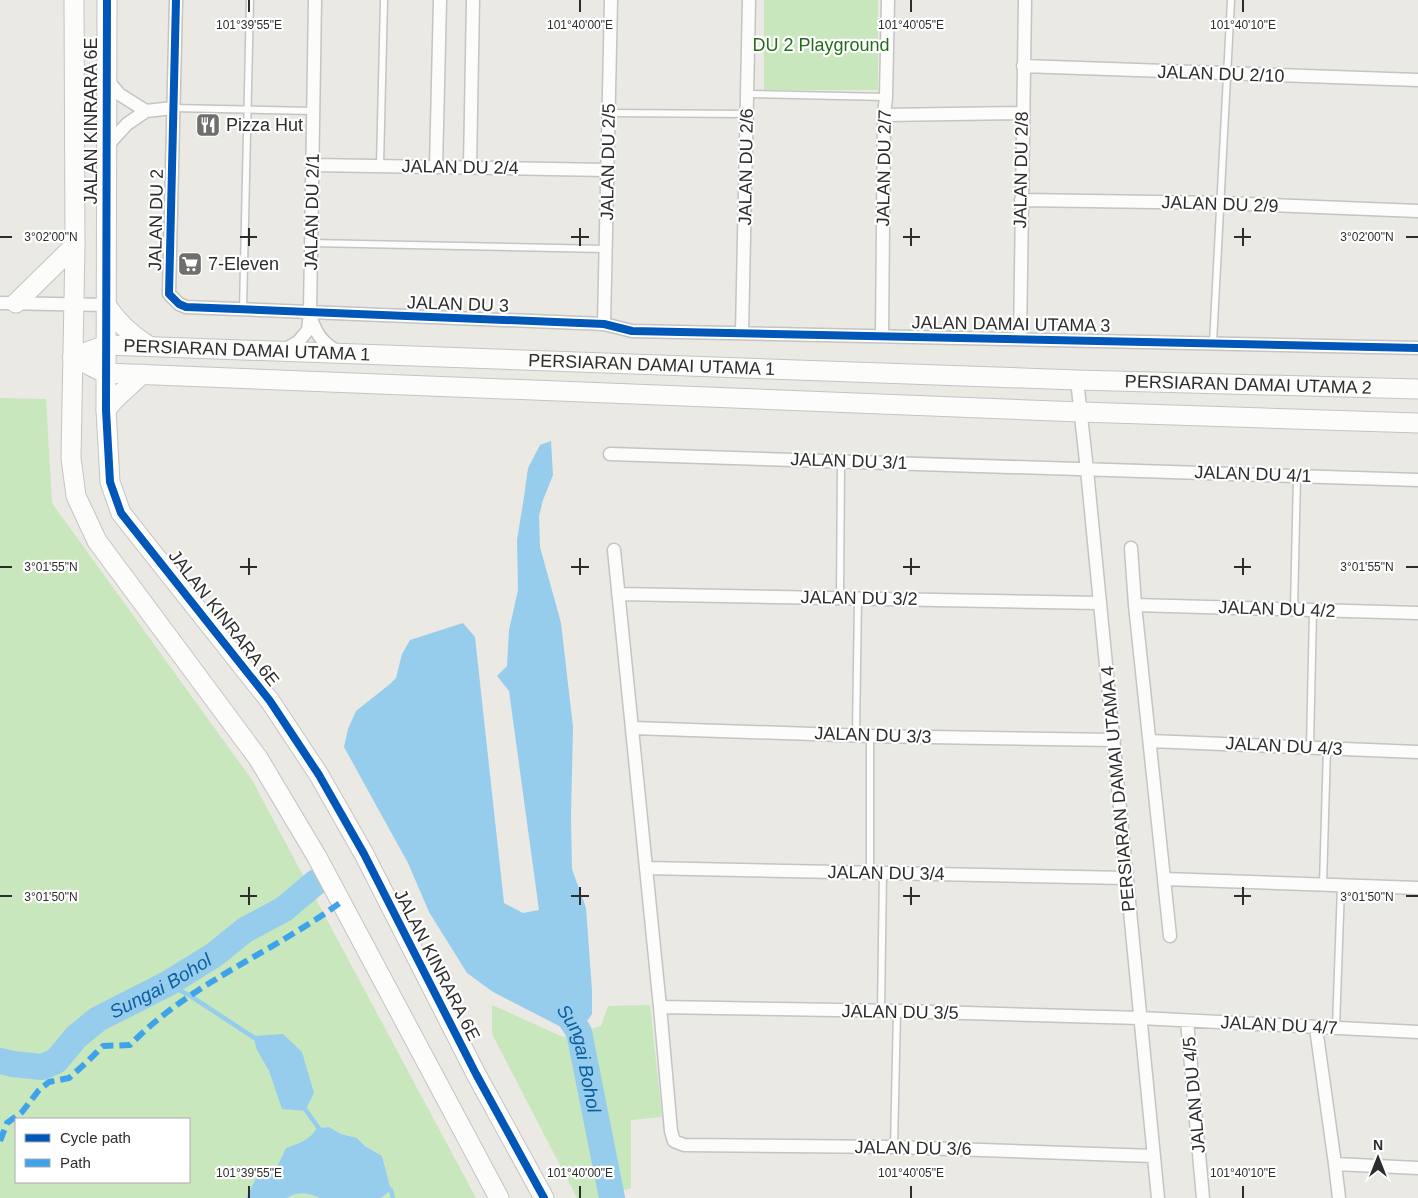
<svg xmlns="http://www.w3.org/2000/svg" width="1418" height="1198" font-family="Arial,sans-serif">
<rect width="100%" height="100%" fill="#eae9e4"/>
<!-- green -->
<path fill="#c8e7bd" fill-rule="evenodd" d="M764,0H878V90H764Z
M0,398L46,399L52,503L252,780L476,1198H381L391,1190L382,1156L365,1146L357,1138L341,1134L329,1127L317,1128C310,1140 299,1143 286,1148L278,1165L259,1172L246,1198H0ZM257,1050L314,1093L269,1071ZM16,1119H189V1182H16Z
M492,1005L563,1037L601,1026L608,1006L650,1005L662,1117L631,1120V1188L597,1198H577L492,1034Z
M298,1193L313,1195L320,1198H287L289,1196Z"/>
<!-- water -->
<path fill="#97cdec" d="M551,441L553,475L543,500L539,516L540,547L561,623L573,727L571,817L572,869L586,908L592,990V1014L579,1032L565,1029L493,992L467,973L429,912L408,863L344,747L348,729L356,711L390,684L396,678L402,654L410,640L463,623L475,637L504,903L523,913L539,910L509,691L497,676L507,666L509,630L518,590L517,540L524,497L528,468L540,445Z
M283,1034L302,1052L314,1093L305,1111L282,1109L269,1071L257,1050L253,1036Z
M329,1127L341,1134L357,1138L365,1146L382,1156L391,1190L381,1198H320C310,1193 296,1191 287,1198H246L259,1172L278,1165L286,1148C299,1143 310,1140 317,1128Z"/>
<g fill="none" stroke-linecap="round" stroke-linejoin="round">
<!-- stream -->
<path stroke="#97cdec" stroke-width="4.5" d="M167,984L189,995L256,1039
M303,1106L320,1130
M387,1187L391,1190L393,1198"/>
<!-- river -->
<g stroke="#97cdec" stroke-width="26">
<path id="s1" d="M560,1003L579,1032L612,1198"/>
<path id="s2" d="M0,1061L13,1064L42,1067L56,1061L76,1037L98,1019L167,984L214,955L245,930L284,909L316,882"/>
</g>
<defs>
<path id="lane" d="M747,94L886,97
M173,108L313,111
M609,113L747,114
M380,165L384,0
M311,243L606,249
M243,310L250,0
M1213,343L1231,0
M840,598L841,461
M1294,609L1297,476
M856,734L858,598
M1310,747L1313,610
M870,872V736
M1323,885L1327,748
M881,1011L883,872
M1336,1028L1341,886
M894,1147L897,1011"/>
<path id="street" d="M176,0L169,294L179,304L186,307L604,324L632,331L1418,348
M1023,66L1418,80
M106,78L119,94L146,111
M884,115L1022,113
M106,147L127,124L146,111L173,108
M312,165L607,170
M436,167L440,0
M470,167L473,0
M1021,200L1222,203L1418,211
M0,303L106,305
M311,318C316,334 323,344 339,352
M604,324L611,0
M742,333L749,0
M882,336L884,115L886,97L888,0
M1020,339L1025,0
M284,350L298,342L308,330L310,313L315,0
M1077,380L1087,470L1158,1198
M610,454L1418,480
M1131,548L1135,605L1170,936
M614,550L660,1007L671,1131L674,1141L684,1145L894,1147L1153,1156
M618,594L1100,603
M1135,605L1418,613
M633,728L870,736L1114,740
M1150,741L1418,752
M646,868L1126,878
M1165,879L1418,888
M660,1007L897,1011L1140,1018L1418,1032
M1187,1021L1203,1198
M1316,1028L1335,1164L1339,1198
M1335,1164L1418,1168"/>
<g id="secondary">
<path d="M74,0L75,245L71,458L76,496L97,541L258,758L317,857L499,1198"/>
<path d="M107,0L106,410L110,482L121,513L270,701L319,775L364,854L476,1074L544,1198"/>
<path d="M16,303L75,245"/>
<path d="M106,305C118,323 131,335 149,346"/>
<path d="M73,357L105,373L1081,412L1418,423"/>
<path id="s3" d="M73,357L106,345L1077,380L1418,389"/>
<path d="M106,410L114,400L142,374"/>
</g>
</defs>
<!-- lane casing -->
<use href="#lane" stroke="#c4c4c4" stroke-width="9"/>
<!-- street casing -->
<use href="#street" stroke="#c4c4c4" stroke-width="15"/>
<!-- secondary casing -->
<use href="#secondary" stroke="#c4c4c4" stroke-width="21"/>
<!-- lane -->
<use href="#lane" stroke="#fcfcfb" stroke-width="6"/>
<!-- street -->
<use href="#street" stroke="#fcfcfb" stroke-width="12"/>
<!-- secondary -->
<use href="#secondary" stroke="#fcfcfb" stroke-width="19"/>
<!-- quiet -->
<path stroke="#3ea3eb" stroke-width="6" stroke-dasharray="12 6" stroke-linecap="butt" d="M0,1141L7,1123L22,1112L39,1090L49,1082L69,1078L88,1061L103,1046L130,1045C190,983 272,953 341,902"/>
<defs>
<path id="cycleway" d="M107,0L106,410L110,482L121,513L270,701L319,775L364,854L476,1074L544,1198
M176,0L169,294L179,304L186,307L604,324L632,331L1418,348"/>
</defs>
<!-- cycleway casing -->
<use href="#cycleway" stroke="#fff" stroke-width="11"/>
<!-- cycleway -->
<use href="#cycleway" stroke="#0057b8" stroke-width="8"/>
</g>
<!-- ticks -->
<path fill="none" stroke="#2d2d2d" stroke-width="2" d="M249,0V12M580,0V12M911,0V12M1243,0V12M249,228V246M580,228V246M911,228V246M1243,228V246M0,237H12M240,237H257M571,237H589M903,237H920M1234,237H1251M1406,237H1418M249,558V575M580,558V575M911,558V575M1243,558V575M0,567H12M240,567H257M571,567H589M903,567H920M1234,567H1251M1406,567H1418M249,887V905M580,887V905M911,887V905M1243,887V905M0,896H12M240,896H257M571,896H589M903,896H920M1234,896H1251M1406,896H1418M249,1186V1198M580,1186V1198M911,1186V1198M1243,1186V1198"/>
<!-- icons -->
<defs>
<symbol id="restaurant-square" viewBox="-11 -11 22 22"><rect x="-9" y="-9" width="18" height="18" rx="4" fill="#6f6f6d" stroke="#fff"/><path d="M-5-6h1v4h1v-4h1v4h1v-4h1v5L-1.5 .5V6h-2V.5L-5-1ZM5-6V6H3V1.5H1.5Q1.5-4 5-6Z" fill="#fff"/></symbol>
<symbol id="supermarket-square" viewBox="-11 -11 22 22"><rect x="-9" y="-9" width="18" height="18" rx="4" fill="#6f6f6d" stroke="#fff"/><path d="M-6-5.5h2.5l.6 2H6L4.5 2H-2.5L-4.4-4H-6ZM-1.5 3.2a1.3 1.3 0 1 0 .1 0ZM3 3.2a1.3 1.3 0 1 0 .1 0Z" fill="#fff"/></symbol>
</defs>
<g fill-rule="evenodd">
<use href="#restaurant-square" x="194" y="111" width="28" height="28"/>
<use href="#supermarket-square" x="176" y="250" width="28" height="28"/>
</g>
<g text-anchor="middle" stroke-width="4.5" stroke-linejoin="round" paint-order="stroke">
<!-- park labels -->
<g font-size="18" fill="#236d1b" stroke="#fff">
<text x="821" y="51">DU 2 Playground</text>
</g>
<!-- street labels -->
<g font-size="18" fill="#2d2d2d" stroke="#fff">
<text transform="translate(1221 74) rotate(2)" y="6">JALAN DU 2/10</text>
<text transform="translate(91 121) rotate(-90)" y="6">JALAN KINRARA 6E</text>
<text transform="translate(608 162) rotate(-89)" y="6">JALAN DU 2/5</text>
<text transform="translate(460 167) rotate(1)" y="6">JALAN DU 2/4</text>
<text transform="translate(746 167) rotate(-89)" y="6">JALAN DU 2/6</text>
<text transform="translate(884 168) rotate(-89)" y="6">JALAN DU 2/7</text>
<text transform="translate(1021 170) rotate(-89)" y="6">JALAN DU 2/8</text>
<text transform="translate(1220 204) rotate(2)" y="6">JALAN DU 2/9</text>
<text transform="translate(312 212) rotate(-89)" y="6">JALAN DU 2/1</text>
<text transform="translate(156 220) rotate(-89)" y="6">JALAN DU 2</text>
<text transform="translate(458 304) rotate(2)" y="6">JALAN DU 3</text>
<text transform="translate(1011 324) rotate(1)" y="6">JALAN DAMAI UTAMA 3</text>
<text dy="6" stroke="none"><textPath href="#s3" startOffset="176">PERSIARAN DAMAI UTAMA 1</textPath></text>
<text dy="6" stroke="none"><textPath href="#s3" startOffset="581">PERSIARAN DAMAI UTAMA 1</textPath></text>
<text dy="6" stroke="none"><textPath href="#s3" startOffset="1178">PERSIARAN DAMAI UTAMA 2</textPath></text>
<text transform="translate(849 461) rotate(2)" y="6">JALAN DU 3/1</text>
<text transform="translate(1253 474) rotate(2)" y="6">JALAN DU 4/1</text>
<text transform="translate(859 598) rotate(1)" y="6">JALAN DU 3/2</text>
<text transform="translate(1277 609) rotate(2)" y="6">JALAN DU 4/2</text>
<text transform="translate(224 618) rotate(52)" y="6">JALAN KINRARA 6E</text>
<text transform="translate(873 735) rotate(2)" y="6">JALAN DU 3/3</text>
<text transform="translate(1284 746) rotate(3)" y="6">JALAN DU 4/3</text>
<text transform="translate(1118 789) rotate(-95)" y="6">PERSIARAN DAMAI UTAMA 4</text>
<text transform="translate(886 873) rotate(1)" y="6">JALAN DU 3/4</text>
<text transform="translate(437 965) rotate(63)" y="6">JALAN KINRARA 6E</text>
<text transform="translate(900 1012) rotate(1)" y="6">JALAN DU 3/5</text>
<text transform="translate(1279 1025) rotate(3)" y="6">JALAN DU 4/7</text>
<text transform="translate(1194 1095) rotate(-95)" y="6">JALAN DU 4/5</text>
<text transform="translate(913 1148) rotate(1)" y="6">JALAN DU 3/6</text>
</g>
<!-- poi labels -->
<g font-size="18" fill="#2d2d2d" stroke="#fff" text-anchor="start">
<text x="226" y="131">Pizza Hut</text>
<text x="208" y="270">7-Eleven</text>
</g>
<!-- water labels -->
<g font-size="19" font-style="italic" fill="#0d5ea1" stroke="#fff">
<text dy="7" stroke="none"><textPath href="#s2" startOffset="188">Sungai Bohol</textPath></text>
<text dy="7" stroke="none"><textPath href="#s1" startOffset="60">Sungai Bohol</textPath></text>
</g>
</g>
<g font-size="12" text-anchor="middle" fill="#2d2d2d" stroke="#fff" stroke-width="4.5" stroke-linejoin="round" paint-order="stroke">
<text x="249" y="29">101°39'55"E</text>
<text x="580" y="29">101°40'00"E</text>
<text x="911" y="29">101°40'05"E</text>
<text x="1243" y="29">101°40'10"E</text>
<text x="51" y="241">3°02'00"N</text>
<text x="1367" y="241">3°02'00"N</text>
<text x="51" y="571">3°01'55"N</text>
<text x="1367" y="571">3°01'55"N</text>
<text x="51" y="901">3°01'50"N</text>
<text x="1367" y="901">3°01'50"N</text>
<text x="249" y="1177">101°39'55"E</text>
<text x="580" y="1177">101°40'00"E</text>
<text x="911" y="1177">101°40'05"E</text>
<text x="1243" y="1177">101°40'10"E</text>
</g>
<!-- legend -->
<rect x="15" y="1118" width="175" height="65" fill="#ffffff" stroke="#ababab"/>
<rect x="25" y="1134" width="25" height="8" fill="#0057b8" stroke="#ababab"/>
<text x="60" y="1143" font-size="15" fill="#2d2d2d">Cycle path</text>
<rect x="25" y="1159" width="25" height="8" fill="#3ea3eb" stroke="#ababab"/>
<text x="60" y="1168" font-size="15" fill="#2d2d2d">Path</text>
<!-- north arrow -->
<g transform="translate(1378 1158)" stroke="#ffffff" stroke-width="4" paint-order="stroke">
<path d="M0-4L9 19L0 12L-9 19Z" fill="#2d2d2d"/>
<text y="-8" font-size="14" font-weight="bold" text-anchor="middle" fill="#2d2d2d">N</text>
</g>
</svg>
